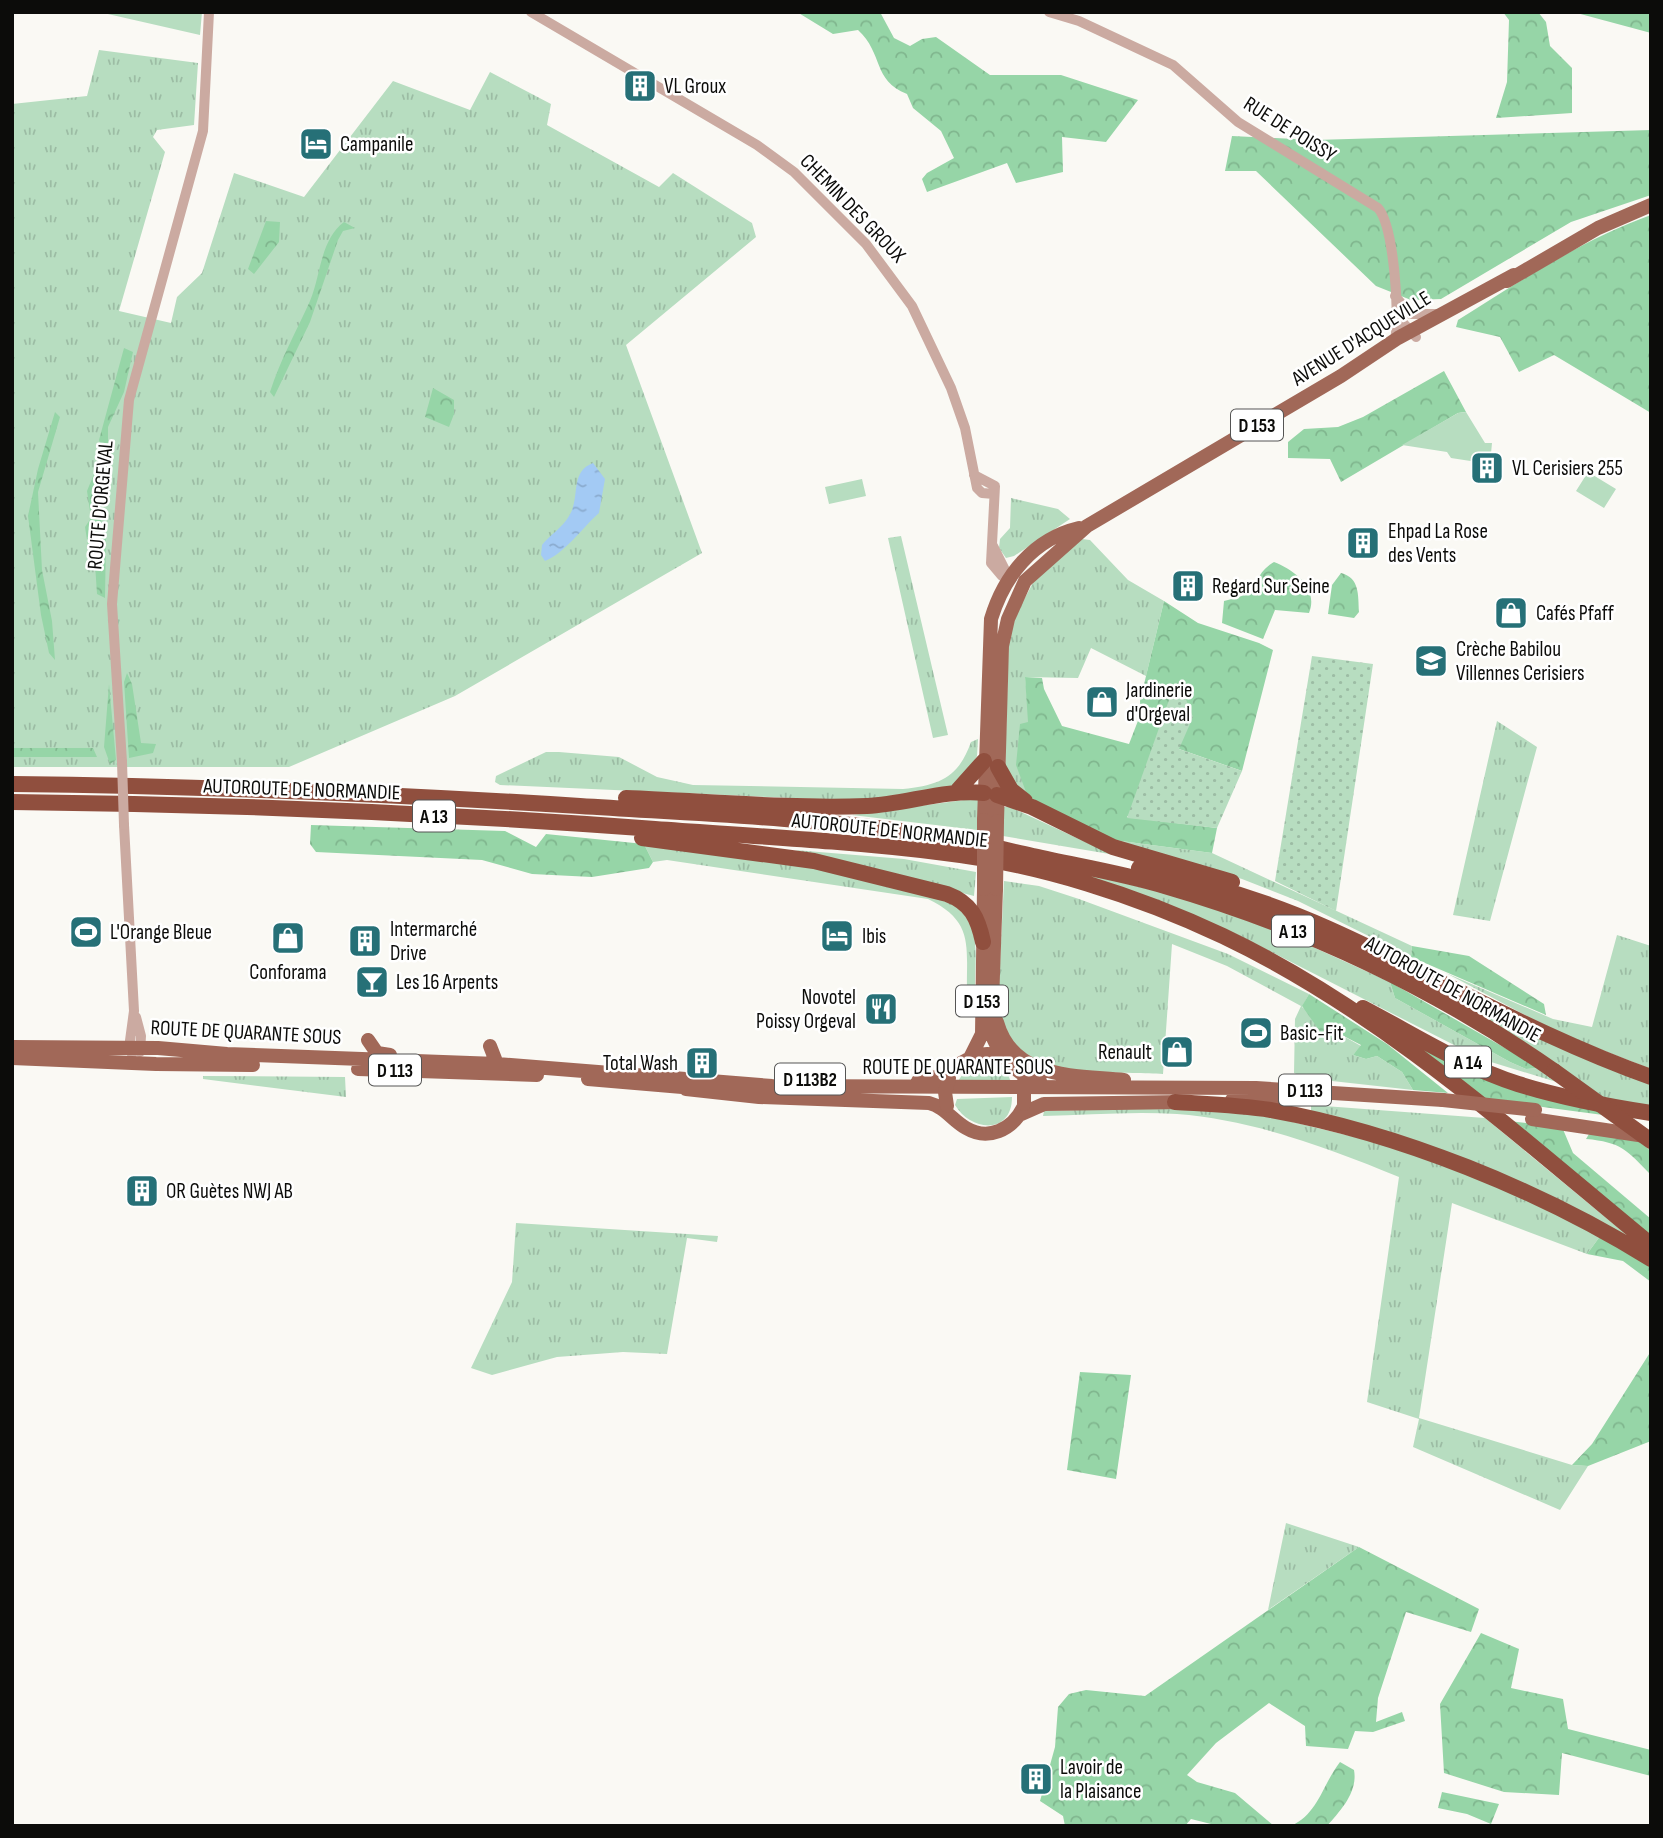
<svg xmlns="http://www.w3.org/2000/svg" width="1663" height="1838" font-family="'Sofia Sans Condensed',sans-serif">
<defs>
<pattern id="grass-tufts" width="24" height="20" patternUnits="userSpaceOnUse" patternTransform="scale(1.75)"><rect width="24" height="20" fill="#b7ddc0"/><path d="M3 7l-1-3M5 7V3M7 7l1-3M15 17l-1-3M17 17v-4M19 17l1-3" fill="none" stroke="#9cbca4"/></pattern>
<pattern id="forest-crowns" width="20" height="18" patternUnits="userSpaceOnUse" patternTransform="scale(1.75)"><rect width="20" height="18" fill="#96d5a7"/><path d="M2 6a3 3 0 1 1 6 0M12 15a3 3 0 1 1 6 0" fill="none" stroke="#80b68e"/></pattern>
<pattern id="garden-dots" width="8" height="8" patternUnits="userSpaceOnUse" patternTransform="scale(1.75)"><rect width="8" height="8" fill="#b7ddc0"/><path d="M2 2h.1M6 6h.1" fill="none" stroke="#9cbca4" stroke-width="1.8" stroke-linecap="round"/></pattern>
<pattern id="water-ripples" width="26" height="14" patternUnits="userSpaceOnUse" patternTransform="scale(1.75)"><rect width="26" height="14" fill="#a3caf4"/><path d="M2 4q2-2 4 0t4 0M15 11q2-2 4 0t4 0" fill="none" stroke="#8bacd0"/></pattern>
</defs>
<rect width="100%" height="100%" fill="#faf9f4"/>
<!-- grass -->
<path fill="url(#grass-tufts)" d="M99,50L198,63L194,125L157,130L153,137L165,152L119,311L171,323L177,297L202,273L234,173L304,197L393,81L470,110L490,72L551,104L547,125L659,187L673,173L752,223L756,237L626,345L702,553L455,696L289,767H12V104L87,96Z
M1011,498L1058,509L1070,519L1014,556L1006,558L999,548L1000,539L1010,528Z
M901,536L948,735L933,738L888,538Z
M1082,539L1090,540L1128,580L1164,601L1146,676L1091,648L1078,678L1025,677L1038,804L1019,793L1005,769L1009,628L1036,577Z
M1497,721L1537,747L1490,921L1453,915Z
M978,739L977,756L970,771L954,786L859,801L500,785L495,782L496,776L546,752H559L619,757L657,777L693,785L903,789C940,785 958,778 971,742Z
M979,798L977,830L852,815Z
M1008,806L1092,845L1127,857L1003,836L1001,808Z
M1106,839L1212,853L1412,946L1411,957L1298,901L1242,879Z
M644,844L793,862L946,899C983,923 975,949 975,988L967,993C966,946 975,922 928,899L667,860L653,862Z
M795,850L904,859L976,872L974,896Z
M1052,865L1184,898L1282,933L1390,982L1395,998L1510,1062L1526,1069L1540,1068L1563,1084L1491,1062L1458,1047L1236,934L1167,904Z
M1004,881L1039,886L1079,899L1228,954L1309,994L1302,1007L1336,1032L1361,1046L1353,1055L1366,1059L1377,1056L1402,1072L1413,1090L1305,1078L1294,1073L1295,1019L1301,1006L1227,966L1172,944L1163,1074C1132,1072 1054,1075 1030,1060C1011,1048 1002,1025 998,1005Z
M1296,921L1651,1082V1107L1604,1098Z
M1617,935L1651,946V1069L1561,1034L1446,973L1553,1019L1592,1027Z
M979,1061C993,1061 1000,1063 1012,1072L1009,1077L1012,1085L957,1082L970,1065Z
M203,1076L345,1077L346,1097L203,1079Z
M1012,1097C1012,1135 971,1132 955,1105L957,1099Z
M1311,1105L1485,1118L1650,1254L1452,1159L1352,1121L1311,1116Z
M1227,1106L1408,1150L1516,1194L1601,1235L1587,1254L1452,1203L1419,1418L1572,1465L1588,1466L1560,1510L1413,1447L1419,1419L1367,1402L1399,1177C1329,1148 1254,1120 1177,1114C1133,1111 1087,1115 1043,1116L1044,1111Z
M516,1223L718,1236L717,1242L687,1238L667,1354L623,1352L557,1357L492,1375L471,1368L512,1282Z
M1286,1523L1359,1547L1268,1610Z"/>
<!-- forest -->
<path fill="url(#forest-crowns)" d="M797,12H880L894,38L910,46L922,39L936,37L990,75H1061L1138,100L1106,142L1062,137L1063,172L1016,183L1007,163L927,192L922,179L927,173L954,158L941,131L913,108L907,94C872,80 884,54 858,30L833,34Z
M1503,12H1538L1546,22L1550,46L1572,68V113L1496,118L1507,82L1509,20Z
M1573,12H1651V33Z
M1651,130V195L1571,222L1441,299L1411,300L1376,286L1256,171H1225L1232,136L1315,140Z
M1651,215V413L1554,355L1519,372L1500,337L1456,327L1458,320C1519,282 1583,239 1651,215Z
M266,221L280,222L279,242L254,274L248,269Z
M344,222L355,228L343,231L338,240L310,322L274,397L270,392C280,360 296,332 310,301C321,275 320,240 344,222Z
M124,348L133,352L124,392L108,427V459L97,493L102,508L98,511L106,536L105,598L97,594L94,549L88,546L85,527L91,518L87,491L103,452L99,440Z
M1444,371L1466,412L1458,413L1341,482L1330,459L1288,458V442L1304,429L1338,427L1363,417Z
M433,388L454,400V414L449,427L425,417Z
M55,412L60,417L38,492L42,570L52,621L55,660L49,653L41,615L28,516L38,469Z
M1274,562C1294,570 1319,588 1309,613L1275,610L1263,639L1222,623L1224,601C1272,591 1245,580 1274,562Z
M1341,573C1360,578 1358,595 1359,612L1354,618L1328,614L1332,585Z
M1164,601L1198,623L1259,643L1273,650L1242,771L1179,749L1127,817L1217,828L1212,853L1106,839L1038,804L1026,792L1016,765L1020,724L1028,722L1025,677L1042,678L1044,689L1062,726L1129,744L1141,713L1140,701Z
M127,673L132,684L141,743L156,744L153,753L129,758L124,682Z
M109,684L116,760L110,764L104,747Z
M12,748H93L97,757H12Z
M311,825L505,831L536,847L546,834L644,844L653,862L649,868L592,877L532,874L482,860L316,852L310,844Z
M1412,946L1469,956L1544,1004L1546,1015L1411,957Z
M1390,982L1540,1068L1526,1069L1510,1062L1395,998Z
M1309,994L1387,1044L1448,1093L1413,1090L1402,1072L1377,1056L1366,1059L1353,1055L1361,1045L1336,1032L1324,1037L1302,1006Z
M1405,1041L1595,1109L1603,1115L1483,1099Z
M1509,1121L1562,1127L1573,1153L1651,1219V1239Z
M1589,1134L1637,1140L1651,1151V1175C1627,1150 1621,1142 1586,1139Z
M1601,1235L1651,1264V1282L1623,1261L1587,1254Z
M1651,1351V1441L1588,1466L1572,1465L1592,1444Z
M1080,1372L1131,1375L1116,1479L1067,1470Z
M1359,1547L1479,1609L1471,1632L1406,1612L1378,1698L1376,1722L1402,1712L1405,1721L1373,1732L1355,1731L1348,1749L1306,1746L1305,1726L1269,1703L1216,1743L1187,1775L1197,1782L1235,1793L1274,1826H1219L1191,1819L1185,1826H1065L1063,1816L1040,1801L1055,1747L1058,1707L1069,1694L1086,1690L1145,1696Z
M1481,1633L1519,1649L1511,1688L1563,1699L1568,1729L1651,1750V1776L1562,1753L1559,1795L1504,1792L1444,1773L1440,1704Z
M1340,1762L1354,1770C1358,1792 1341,1810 1327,1826H1291C1319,1813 1322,1785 1340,1762Z
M1442,1792L1499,1804L1491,1824L1467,1814L1438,1808Z"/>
<!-- park -->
<path fill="#b7ddc0" d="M99,12H202L200,35Z
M1466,412L1485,443H1492L1490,464L1451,458L1447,452L1402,445L1458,413Z
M1588,472L1616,489L1604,508L1576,491Z
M862,479L866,496L829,504L825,487Z"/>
<!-- garden -->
<path fill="url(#garden-dots)" d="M1312,656L1373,664L1336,911L1275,881Z
M1174,686L1185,697L1193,717L1179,749L1242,771L1217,828L1127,818Z"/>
<!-- water -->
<path fill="url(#water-ripples)" d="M593,463L605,479L599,513C582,528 565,553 545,561L541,555L542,545C550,535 563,527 569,516C581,498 569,472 593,463Z"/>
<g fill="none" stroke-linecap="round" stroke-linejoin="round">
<!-- minor -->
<path stroke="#cbaaa1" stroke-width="10" d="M531,12L757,145L794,172L866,244L912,306L951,388L965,428L977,488L982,493L994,494
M1049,12L1079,21L1173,65L1238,122L1378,208C1394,226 1400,316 1395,340
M1395,296L1410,314H1439
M1395,314L1416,337
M974,475L995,486L991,563L1002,576H1008
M993,546L1008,576
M122,762L112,604L129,400L203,131L209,12
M124,825L134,1011L129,1048L132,1054
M136,1017L141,1036L140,1052"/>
<!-- major -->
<path stroke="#a16858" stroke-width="14" d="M1507,281L1598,228L1651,205
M984,820L991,619C1004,576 1033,539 1079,528
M997,821L1002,646L1008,619L1025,581L1087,526L1341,376L1398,338L1514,275
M996,889L991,1031C996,1052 1017,1077 1040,1081
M997,1022C1013,1080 1075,1075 1124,1080
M368,1040L377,1053L390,1055
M490,1046L497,1064
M12,1047L158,1048L227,1054L497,1064L772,1086L1256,1088L1443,1100
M971,1056L982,1034L984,889
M12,1058L156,1064L253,1065
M358,1069L537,1075
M588,1079L694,1088
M918,1081C952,1080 969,1042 1004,1058
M686,1089L759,1097L929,1103C945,1107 952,1120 966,1128C988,1141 1012,1130 1023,1108
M1232,1100L1309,1099
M1019,1115L1044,1104L1183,1102
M1532,1119L1645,1136"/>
<!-- highway -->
<path stroke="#904f3e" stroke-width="16" d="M998,767L1011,790L1025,801
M12,784C202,786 391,794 580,806C705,814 831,818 955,839C982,843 1007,851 1033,856C1077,866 1122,873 1165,886C1303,926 1436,989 1554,1071
M958,790L984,761
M997,795L1032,807L1113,847L1232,882
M626,798C706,801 788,809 867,806C907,804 945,789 984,793
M12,802C227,804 441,813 655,829C752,836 849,841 945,853C1039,864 1138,896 1223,936C1383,1012 1516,1134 1651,1245
M642,838L814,861L947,894C971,903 978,918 983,942
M1139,868C1202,882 1267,901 1327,928C1435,976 1538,1037 1651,1077
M1363,1008C1413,1034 1464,1067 1518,1084C1562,1098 1606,1106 1651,1113
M1175,1102C1207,1104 1239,1105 1271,1110C1399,1133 1540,1190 1651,1259"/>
<!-- minor-bridge -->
<path stroke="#cbaaa1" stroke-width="10" d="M122,762L124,825"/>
<!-- major-bridge -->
<path stroke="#a16858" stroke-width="14" d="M984,820V889
M996,889L997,821
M1024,1081V1104
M1443,1100L1535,1110
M947,1106L945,1092L949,1078"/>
<!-- highway-bridge -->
<path stroke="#904f3e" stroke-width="16" d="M1554,1071L1651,1141"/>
</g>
<!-- icons -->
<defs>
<symbol id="building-square" viewBox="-11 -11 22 22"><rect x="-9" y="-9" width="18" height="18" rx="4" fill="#267077" stroke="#fff"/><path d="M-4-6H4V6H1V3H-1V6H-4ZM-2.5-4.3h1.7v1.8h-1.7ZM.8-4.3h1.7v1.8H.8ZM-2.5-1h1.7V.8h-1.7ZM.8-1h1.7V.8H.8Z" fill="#fff"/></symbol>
<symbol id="hotel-square" viewBox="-11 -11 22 22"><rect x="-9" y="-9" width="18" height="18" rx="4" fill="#267077" stroke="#fff"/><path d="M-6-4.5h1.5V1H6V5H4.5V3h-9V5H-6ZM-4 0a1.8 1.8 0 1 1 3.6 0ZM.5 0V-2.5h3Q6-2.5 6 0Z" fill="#fff"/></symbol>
<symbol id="shop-square" viewBox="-11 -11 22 22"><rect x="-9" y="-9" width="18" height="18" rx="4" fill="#267077" stroke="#fff"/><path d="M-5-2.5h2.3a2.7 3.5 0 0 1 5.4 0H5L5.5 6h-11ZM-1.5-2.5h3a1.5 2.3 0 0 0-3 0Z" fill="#fff"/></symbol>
<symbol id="school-square" viewBox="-11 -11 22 22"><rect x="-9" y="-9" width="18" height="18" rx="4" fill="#267077" stroke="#fff"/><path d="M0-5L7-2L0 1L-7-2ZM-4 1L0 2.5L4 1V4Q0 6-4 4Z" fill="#fff"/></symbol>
<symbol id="stadium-square" viewBox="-11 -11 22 22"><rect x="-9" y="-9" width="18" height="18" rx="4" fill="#267077" stroke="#fff"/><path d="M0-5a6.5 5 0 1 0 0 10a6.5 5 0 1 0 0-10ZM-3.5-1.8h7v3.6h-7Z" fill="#fff"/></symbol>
<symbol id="bar-square" viewBox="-11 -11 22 22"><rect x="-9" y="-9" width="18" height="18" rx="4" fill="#267077" stroke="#fff"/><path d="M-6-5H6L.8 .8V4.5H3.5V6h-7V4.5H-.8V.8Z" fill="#fff"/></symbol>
<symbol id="restaurant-square" viewBox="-11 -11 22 22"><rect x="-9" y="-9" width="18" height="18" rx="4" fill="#267077" stroke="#fff"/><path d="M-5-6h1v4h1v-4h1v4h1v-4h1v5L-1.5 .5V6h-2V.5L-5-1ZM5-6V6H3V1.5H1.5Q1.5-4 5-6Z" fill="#fff"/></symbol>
</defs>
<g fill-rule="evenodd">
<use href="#building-square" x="621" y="67" width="38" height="38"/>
<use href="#hotel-square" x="297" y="125" width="38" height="38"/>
<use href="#building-square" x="1468" y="449" width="38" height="38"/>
<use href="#building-square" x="1344" y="524" width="38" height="38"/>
<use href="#building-square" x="1169" y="567" width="38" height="38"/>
<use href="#shop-square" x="1492" y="594" width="38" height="38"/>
<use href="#school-square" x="1412" y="642" width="38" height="38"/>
<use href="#shop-square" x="1083" y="683" width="38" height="38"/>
<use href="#stadium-square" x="67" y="913" width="38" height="38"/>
<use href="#hotel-square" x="818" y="917" width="38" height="38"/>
<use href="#shop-square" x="269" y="919" width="38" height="38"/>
<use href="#building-square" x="346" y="922" width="38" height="38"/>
<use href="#bar-square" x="353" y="963" width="38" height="38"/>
<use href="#restaurant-square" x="862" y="990" width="38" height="38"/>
<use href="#stadium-square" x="1237" y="1014" width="38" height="38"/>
<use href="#shop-square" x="1158" y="1033" width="38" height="38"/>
<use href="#building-square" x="683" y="1044" width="38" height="38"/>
<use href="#building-square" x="123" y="1172" width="38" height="38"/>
<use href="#building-square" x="1017" y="1760" width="38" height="38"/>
</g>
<g text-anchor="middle" stroke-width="5" stroke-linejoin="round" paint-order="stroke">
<!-- shield labels -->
<g fill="#fff" stroke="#555554" stroke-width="2">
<rect x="1231" y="409.5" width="52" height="31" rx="5"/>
<rect x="413" y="800.5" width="42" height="31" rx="5"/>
<rect x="1272" y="915.5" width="42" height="31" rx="5"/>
<rect x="956" y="985.5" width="52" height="31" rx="5"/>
<rect x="1445" y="1046.5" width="46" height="31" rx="5"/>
<rect x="369" y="1054.5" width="52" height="31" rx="5"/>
<rect x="775" y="1063.5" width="70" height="31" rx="5"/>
<rect x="1279" y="1074.5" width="52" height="31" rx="5"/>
</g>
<g font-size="19" font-weight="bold" fill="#0c0c0a">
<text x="1257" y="432">D 153</text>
<text x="434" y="823">A 13</text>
<text x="1293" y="938">A 13</text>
<text x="982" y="1008">D 153</text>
<text x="1468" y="1069">A 14</text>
<text x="395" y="1077">D 113</text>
<text x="810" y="1086">D 113B2</text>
<text x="1305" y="1097">D 113</text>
</g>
<!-- poi labels -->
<g font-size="21" fill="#0c0c0a" stroke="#fff" text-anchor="start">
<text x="664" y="93">VL Groux</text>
<text x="340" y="151">Campanile</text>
<text x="1512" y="475">VL Cerisiers 255</text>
<text x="1388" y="538">Ehpad La Rose<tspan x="1388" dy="24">des Vents</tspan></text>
<text x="1212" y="593">Regard Sur Seine</text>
<text x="1536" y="620">Cafés Pfaff</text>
<text x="1456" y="656">Crèche Babilou<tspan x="1456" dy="24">Villennes Cerisiers</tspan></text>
<text x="1126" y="697">Jardinerie<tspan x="1126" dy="24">d'Orgeval</tspan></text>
<text x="390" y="936">Intermarché<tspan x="390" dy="24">Drive</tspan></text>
<text x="110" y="939">L'Orange Bleue</text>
<text x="862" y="943">Ibis</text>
<text x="288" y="979" text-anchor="middle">Conforama</text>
<text x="396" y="989">Les 16 Arpents</text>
<text x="856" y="1004" text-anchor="end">Novotel<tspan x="856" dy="24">Poissy Orgeval</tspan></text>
<text x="1280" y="1040">Basic-Fit</text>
<text x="1152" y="1059" text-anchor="end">Renault</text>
<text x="678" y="1070" text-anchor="end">Total Wash</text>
<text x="166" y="1198">OR Guètes NWJ AB</text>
<text x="1060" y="1774">Lavoir de<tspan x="1060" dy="24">la Plaisance</tspan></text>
</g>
<!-- street labels -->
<g font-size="21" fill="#0c0c0a" stroke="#fff">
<text transform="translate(1290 129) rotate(32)" y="7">RUE DE POISSY</text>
<text transform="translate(853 208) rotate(46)" y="7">CHEMIN DES GROUX</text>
<text transform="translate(1361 338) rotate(-32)" y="7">AVENUE D'ACQUEVILLE</text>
<text transform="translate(100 505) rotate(-85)" y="7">ROUTE D'ORGEVAL</text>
<text transform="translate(302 789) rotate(2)" y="7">AUTOROUTE DE NORMANDIE</text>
<text transform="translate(890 830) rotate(6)" y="7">AUTOROUTE DE NORMANDIE</text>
<text transform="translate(1453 989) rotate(29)" y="7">AUTOROUTE DE NORMANDIE</text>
<text transform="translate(246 1032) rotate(3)" y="7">ROUTE DE QUARANTE SOUS</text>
<text x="958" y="1074">ROUTE DE QUARANTE SOUS</text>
</g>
</g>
<!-- border -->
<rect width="1663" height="1838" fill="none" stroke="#0c0c0a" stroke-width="28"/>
</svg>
